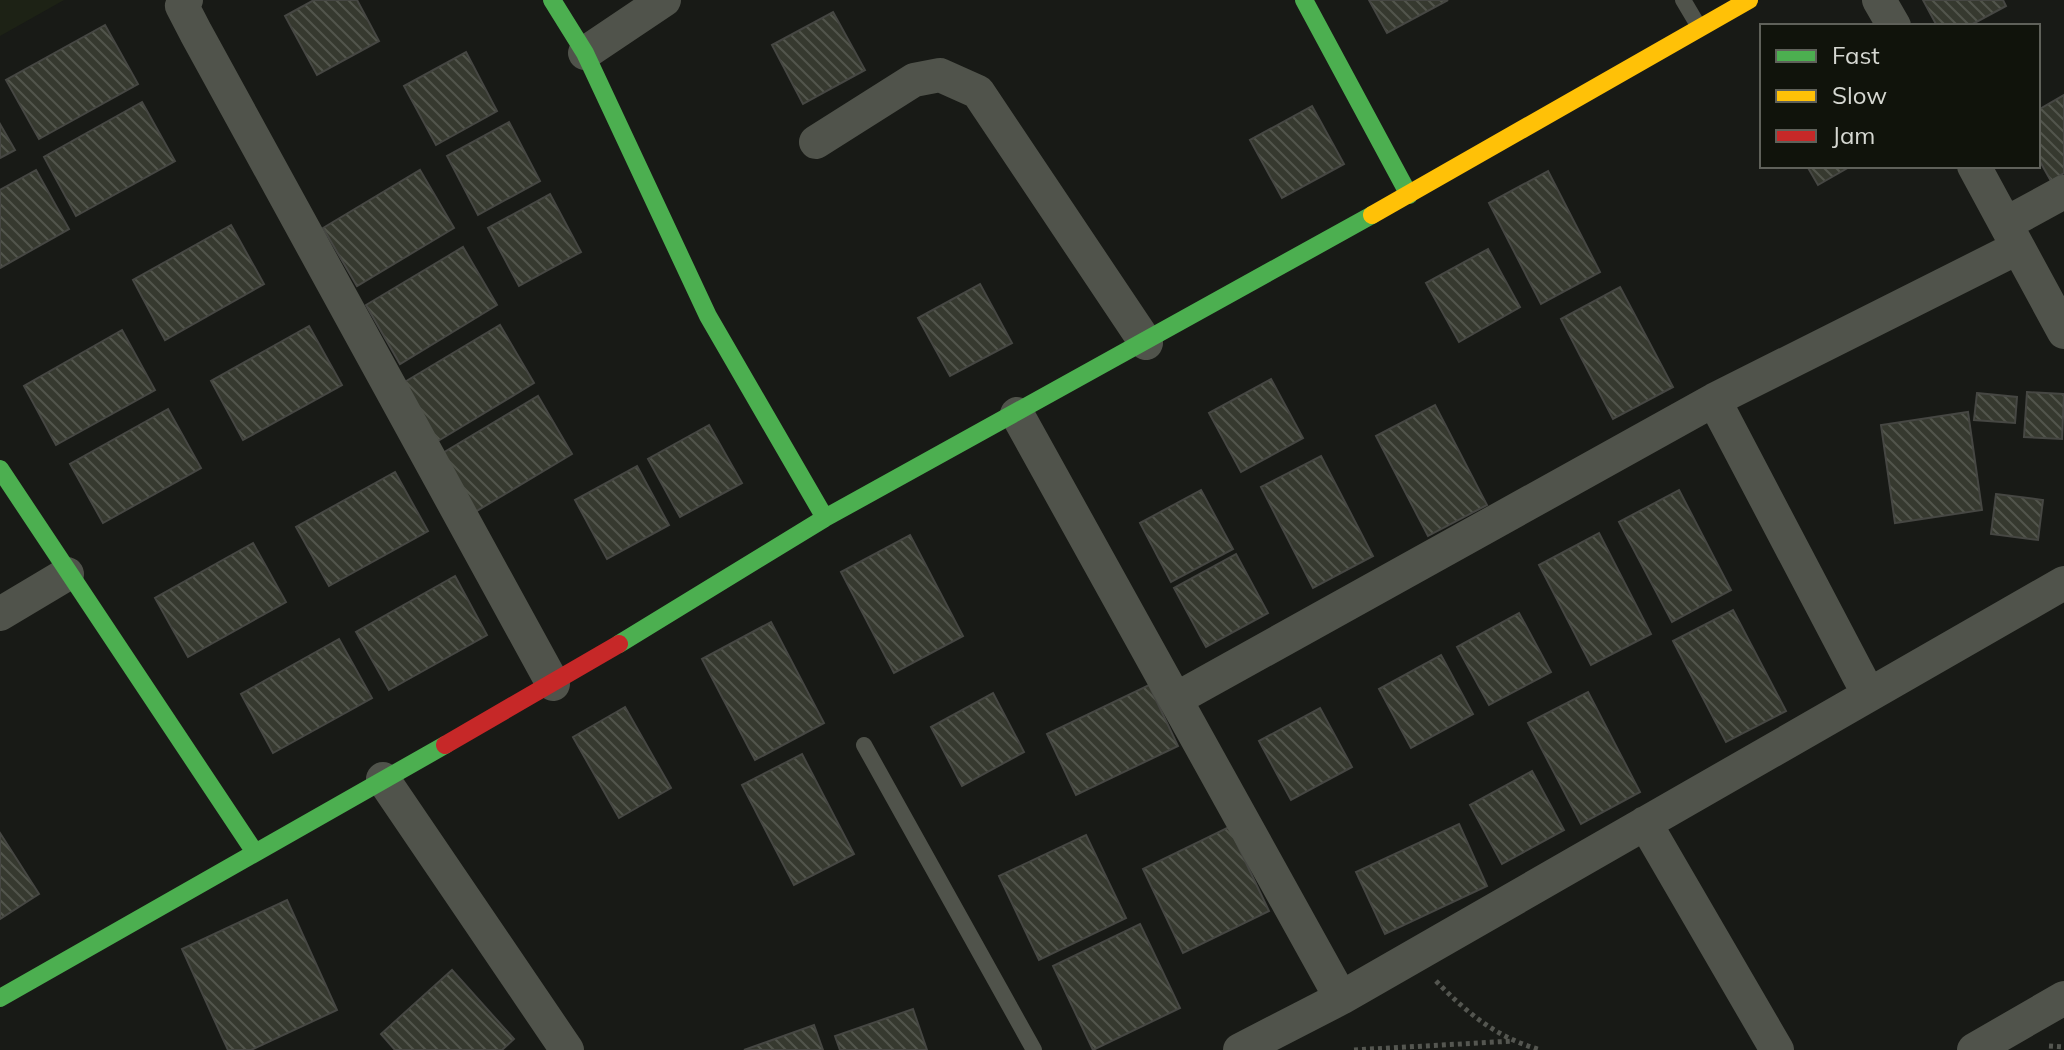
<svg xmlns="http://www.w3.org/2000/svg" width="2064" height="1050" font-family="Mulish,sans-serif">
<defs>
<pattern id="building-back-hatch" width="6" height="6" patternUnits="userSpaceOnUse" patternTransform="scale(2)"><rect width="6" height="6" fill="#36392f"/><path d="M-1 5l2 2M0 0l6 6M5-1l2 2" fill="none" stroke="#52554c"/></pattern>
</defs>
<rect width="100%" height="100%" fill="#181a16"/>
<!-- built -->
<path fill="#1d2215" d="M0,0H64L0,36Z"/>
<!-- building -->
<path fill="url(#building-back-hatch)" stroke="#464743" stroke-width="2" d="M314,0H357L379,41L317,75L285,16Z
M1369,0H1448L1387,33Z
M1923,0H2003L2006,6L1969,26H1937Z
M833,12L865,70L803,104L772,45Z
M105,25L138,84L39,139L6,80Z
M466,52L497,111L436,145L404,86Z
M2064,95V173L2051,181L2038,158V110Z
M142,102L175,161L76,216L44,157Z
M1312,106L1344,164L1282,198L1250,140Z
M509,122L540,181L478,215L447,156Z
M0,124L15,150L0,158Z
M1807,166H1851L1818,185Z
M36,170L69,229L0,268V190Z
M420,170L454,228L357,286L323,228Z
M1548,171L1600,272L1541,304L1489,203Z
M550,194L581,252L519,286L488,228Z
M231,225L264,284L165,340L133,280Z
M463,247L497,305L400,364L366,305Z
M1488,249L1520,307L1459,342L1426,283Z
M980,284L1012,343L950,376L918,318Z
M1620,287L1673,387L1613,419L1561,319Z
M500,325L534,383L438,441L403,383Z
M309,326L342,385L243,440L211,381Z
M122,330L155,390L56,445L24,386Z
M1271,379L1303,438L1241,472L1209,413Z
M2027,392L2064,394L2062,439L2024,437Z
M1977,393L2017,397L2015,423L1974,420Z
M538,396L572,454L475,512L441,454Z
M1435,405L1487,505L1428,536L1376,436Z
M168,409L201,468L103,523L70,464Z
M1968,412L1982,510L1895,523L1881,425Z
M709,425L742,483L680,517L648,459Z
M1321,456L1373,556L1313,588L1261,487Z
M637,466L669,525L607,559L575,500Z
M395,472L428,531L329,586L296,527Z
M1201,490L1233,549L1171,582L1140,523Z
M1679,490L1731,590L1672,622L1619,522Z
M1996,494L2043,500L2038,540L1991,534Z
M1599,533L1651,634L1591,665L1539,565Z
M910,535L963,636L894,673L841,572Z
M253,543L286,602L188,657L155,598Z
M1236,554L1268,613L1206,647L1174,588Z
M455,576L487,635L389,690L356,632Z
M1733,610L1786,711L1726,742L1673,641Z
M1519,613L1551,672L1489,705L1457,647Z
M771,622L824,723L755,760L702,659Z
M339,639L372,698L273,753L241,694Z
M1441,655L1473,714L1411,748L1379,689Z
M1149,685L1178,746L1076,795L1047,734Z
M1588,692L1640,792L1581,824L1528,723Z
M993,693L1024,752L962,786L931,727Z
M625,707L671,788L619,818L573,737Z
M1320,708L1352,767L1291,800L1259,741Z
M802,754L854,854L794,885L742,785Z
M1532,771L1564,830L1502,864L1470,805Z
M1459,824L1487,886L1385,934L1356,872Z
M1229,827L1269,911L1183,953L1143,869Z
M0,833L39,894L0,919Z
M1086,835L1126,918L1039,960L999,876Z
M287,900L337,1010L251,1050H228L182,949Z
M1140,924L1180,1008L1093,1050L1053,966Z
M452,970L514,1039L502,1050H395L381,1034Z
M913,1009L927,1050H840L835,1036Z
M814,1025L823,1050H744Z"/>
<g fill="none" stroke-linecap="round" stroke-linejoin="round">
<!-- path -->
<path stroke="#545650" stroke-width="5" stroke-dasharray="4 4" stroke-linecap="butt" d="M1436,981C1467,1013 1497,1038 1541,1050
M2049,1046L2064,1047
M1354,1050L1513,1041"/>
<!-- lane -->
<path stroke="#50534b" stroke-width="16" d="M1683,0L1699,27
M864,745L1034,1050"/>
<!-- street -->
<path stroke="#50534b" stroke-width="34" d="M186,0L182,6L196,33L553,684
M1879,0L1894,26
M585,53L664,0
M816,142L914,80L940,75L978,92L1146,343
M1974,166L2064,332
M2007,223L2064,192
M1714,400L1869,695
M1017,414L1341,998L2064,583
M0,614L67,574
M1176,699L1714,400L2017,248
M383,779L567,1050
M1645,823L1777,1050
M1240,1050L1341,998
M1974,1050L2064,998"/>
<!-- fast -->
<path stroke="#4caf50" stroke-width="18" d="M552,0L585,53L708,316L825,518
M1304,0L1409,195
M0,469L254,851
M619,644L825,518L1372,215
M0,998L445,745"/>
<!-- slow -->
<path stroke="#ffc107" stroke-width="18" d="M1372,215L1749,0"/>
<!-- jam -->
<path stroke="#c62828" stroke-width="18" d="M445,745L619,644"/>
</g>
<!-- legend -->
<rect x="1760" y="24" width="280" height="144" fill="#10130b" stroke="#5f615a" stroke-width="2"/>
<rect x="1776" y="50" width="40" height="12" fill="#4caf50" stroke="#5f615a" stroke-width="2"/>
<text x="1832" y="64" font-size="24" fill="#d5d7d1">Fast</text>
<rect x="1776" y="90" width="40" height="12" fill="#ffc107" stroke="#5f615a" stroke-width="2"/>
<text x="1832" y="104" font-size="24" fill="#d5d7d1">Slow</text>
<rect x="1776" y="130" width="40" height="12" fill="#c62828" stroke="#5f615a" stroke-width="2"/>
<text x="1832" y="144" font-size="24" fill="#d5d7d1">Jam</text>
</svg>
